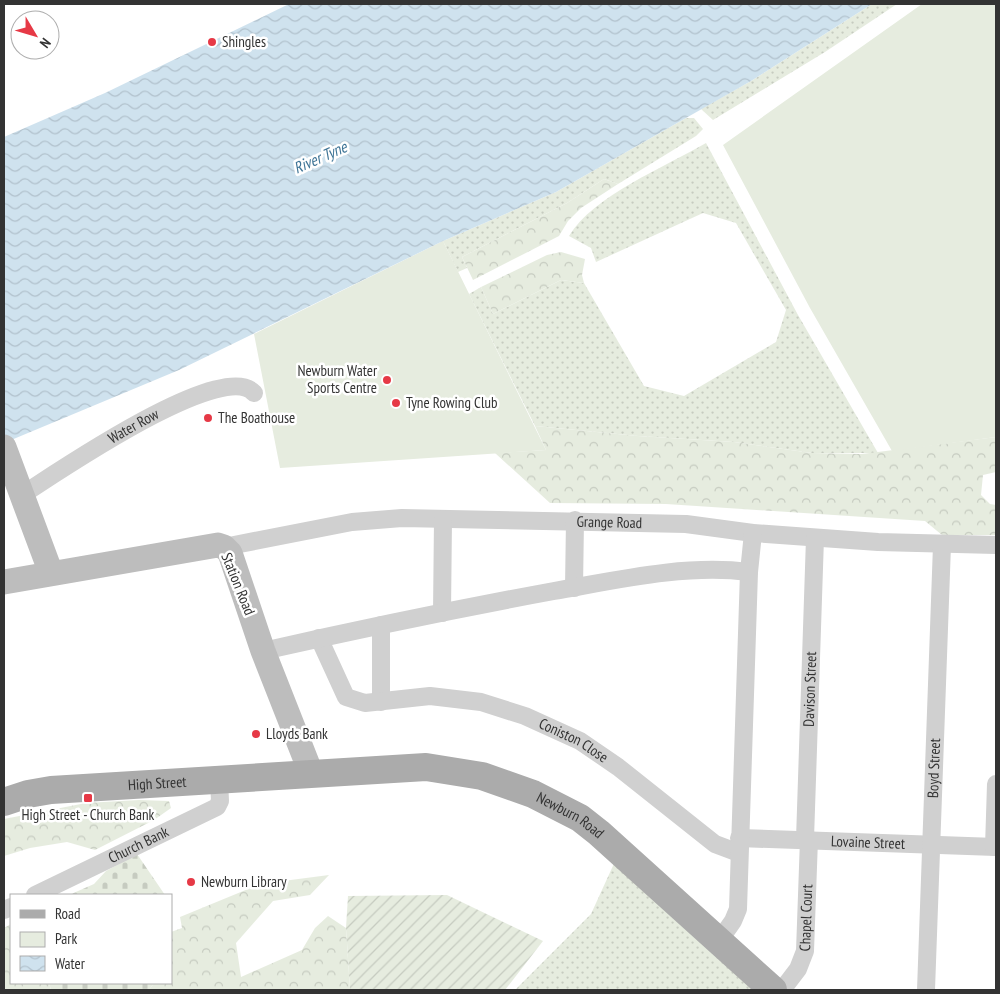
<svg xmlns="http://www.w3.org/2000/svg" width="1000" height="994" font-family="'PT Sans Narrow',sans-serif">
<defs>
<pattern id="grass-dots" width="8" height="8" patternUnits="userSpaceOnUse" patternTransform="scale(1.25)"><rect width="8" height="8" fill="#e6ecdf"/><path d="M2 2h.1M6 6h.1" fill="none" stroke="#c6cbc0" stroke-width="1.8" stroke-linecap="round"/></pattern>
<pattern id="forest-crowns" width="20" height="18" patternUnits="userSpaceOnUse" patternTransform="scale(1.25)"><rect width="20" height="18" fill="#e6ecdf"/><path d="M2 6a3 3 0 1 1 6 0M12 15a3 3 0 1 1 6 0" fill="none" stroke="#c6cbc0"/></pattern>
<pattern id="cemetery-stones" width="16" height="16" patternUnits="userSpaceOnUse" patternTransform="scale(1.25)"><rect width="16" height="16" fill="#e6ecdf"/><path d="M2 7V4a2 2 0 0 1 4 0v3zM10 15v-3a2 2 0 0 1 4 0v3z" fill="#c6cbc0"/></pattern>
<pattern id="garden-furrows" width="10" height="10" patternUnits="userSpaceOnUse" patternTransform="scale(1.25)"><rect width="10" height="10" fill="#e6ecdf"/><path d="M-1 1l2-2M0 10L10 0M9 11l2-2" fill="none" stroke="#c6cbc0"/></pattern>
<pattern id="water-waves" width="16" height="10" patternUnits="userSpaceOnUse" patternTransform="scale(1.25)"><rect width="16" height="10" fill="#cfe2ee"/><path d="M0 5q4-4 8 0t8 0" fill="none" stroke="#b2c2cd"/></pattern>
</defs>
<rect width="100%" height="100%" fill="#fff"/>
<!-- grass -->
<path fill="url(#grass-dots)" d="M872,4H897L825,52L713,120L701,109L751,81Z
M686,118H694L703,129L696,136L618,184L604,179L567,203L462,257L467,268L458,272L443,241L556,192Z
M706,143L798,315L878,453H812L734,442L638,436L535,426L469,294L481,287L493,314L561,280L584,283L644,386L684,396L776,342L786,310L736,223L703,213L596,262L591,248L569,236C593,196 665,167 706,143Z
M617,857L763,990H515L591,914Z"/>
<!-- forest -->
<path fill="url(#forest-crowns)" d="M604,179L618,184L581,208L568,221L559,236L473,280L462,257L567,203Z
M561,252L585,259L582,275L584,283L561,280L493,314L481,287L547,255Z
M535,426L638,436L734,442L812,453L862,454L996,437V472L983,475L981,495L990,504L996,505V535H942L925,521L666,504L550,503L495,453L546,450Z
M139,800L169,801L171,808L154,820L95,850L67,842L30,848L4,856V819L86,803Z
M329,875L310,895L273,901L236,943L241,977L302,950L315,928L328,916L346,928L350,990H149L154,983H171V932L182,928L180,917L260,884Z
M11,924V983H49L51,990H4V928Z"/>
<!-- cemetery -->
<path fill="url(#cemetery-stones)" d="M137,854L165,895H69L94,884L106,871Z
M49,983H154L149,990H51Z"/>
<!-- park -->
<path fill="#e6ecdf" d="M922,4H996V437L892,451L810,308L723,145Z
M443,241L546,450L280,468L254,334Z"/>
<!-- garden -->
<path fill="url(#garden-furrows)" d="M447,895L543,941L505,990H350L346,928L348,896Z"/>
<!-- water -->
<path fill="url(#water-waves)" d="M289,4H872L751,81L556,192L443,241L179,370L4,443V137L105,93Z"/>
<g fill="none" stroke-linecap="round" stroke-linejoin="round">
<!-- street -->
<g stroke="#d0d0d0" stroke-width="18">
<path id="s1" d="M22,495C55,474 223,358 254,393"/>
<path id="s2" d="M224,547L352,522L402,518L686,524L753,533L878,542L996,545"/>
<path d="M574,588L575,520"/>
<path d="M442,613L443,519"/>
<path d="M381,625V702"/>
<path id="s3" d="M319,638L346,697L365,703L430,696L481,702L525,716L580,741L618,767L715,844L739,853"/>
<path d="M263,651C360,629 456,609 554,591C617,580 685,564 749,572"/>
<path id="s4" d="M739,838L996,847"/>
<path id="s5" d="M805,839L815,538"/>
<path d="M994,847L996,784"/>
<path id="s6" d="M35,895L217,807L220,801L219,780"/>
<path d="M4,910L11,907"/>
<path d="M719,941L733,921L738,909L749,572L753,533"/>
<path id="s7" d="M782,990L798,969L805,951L809,839"/>
<path id="s8" d="M926,990L942,545"/>
</g>
<!-- secondary -->
<path stroke="#bdbdbd" stroke-width="25" d="M4,447L51,573
M4,582L218,545L224,547L230,553L263,651L311,773"/>
<!-- primary -->
<path stroke="#ababab" stroke-width="28" id="s9" d="M4,802L28,794L51,790L426,767L482,776L533,794L580,818L599,833L773,990"/>
</g>
<!-- markers -->
<g fill="#e63946" stroke="#fff" stroke-width="2">
<circle cx="212" cy="42" r="5"/>
<circle cx="387" cy="380" r="5"/>
<circle cx="396" cy="403" r="5"/>
<circle cx="208" cy="418" r="5"/>
<circle cx="256" cy="734" r="5"/>
<rect x="83" y="793" width="10" height="10" rx="2.5"/>
<circle cx="191" cy="882" r="5"/>
</g>
<g text-anchor="middle" stroke-width="5" stroke-linejoin="round" paint-order="stroke">
<!-- poi labels -->
<g font-size="15" fill="#333" stroke="#fff" text-anchor="start">
<text x="222" y="47">Shingles</text>
<text x="377" y="376" text-anchor="end">Newburn Water<tspan x="377" dy="17">Sports Centre</tspan></text>
<text x="406" y="408">Tyne Rowing Club</text>
<text x="218" y="423">The Boathouse</text>
<text x="266" y="739">Lloyds Bank</text>
<text x="88" y="820" text-anchor="middle">High Street - Church Bank</text>
<text x="201" y="887">Newburn Library</text>
</g>
<!-- street labels -->
<g font-size="15" fill="#333" stroke="#fff">
<text dy="5" stroke="none"><textPath href="#s1" startOffset="131">Water Row</textPath></text>
<text dy="5" stroke="none"><textPath href="#s2" startOffset="388">Grange Road</textPath></text>
<text transform="translate(238 584) rotate(68)" y="5">Station Road</text>
<text dy="5" stroke="none"><textPath href="#s5" startOffset="150">Davison Street</textPath></text>
<text dy="5" stroke="none"><textPath href="#s3" startOffset="302">Coniston Close</textPath></text>
<text dy="5" stroke="none"><textPath href="#s8" startOffset="222">Boyd Street</textPath></text>
<text dy="5" stroke="none"><textPath href="#s9" startOffset="155">High Street</textPath></text>
<text dy="5" stroke="none"><textPath href="#s9" startOffset="578">Newburn Road</textPath></text>
<text dy="5" stroke="none"><textPath href="#s4" startOffset="129">Lovaine Street</textPath></text>
<text dy="5" stroke="none"><textPath href="#s6" startOffset="115">Church Bank</textPath></text>
<text dy="5" stroke="none"><textPath href="#s7" startOffset="79">Chapel Court</textPath></text>
</g>
<!-- water labels -->
<g font-size="16" font-style="italic" fill="#3f7597" stroke="#fff">
<text transform="translate(320 157) rotate(-24)" y="6">River Tyne</text>
</g>
</g>
<!-- border -->
<rect width="1000" height="994" fill="none" stroke="#333333" stroke-width="10"/>
<!-- legend -->
<rect x="10" y="894" width="162" height="90" fill="#ffffff" stroke="#adadad"/>
<rect x="20" y="910" width="25" height="8" fill="#ababab" stroke="#adadad"/>
<text x="55" y="919" font-size="15" fill="#333333">Road</text>
<rect x="20" y="932" width="25" height="15" fill="#e6ecdf" stroke="#adadad"/>
<text x="55" y="944" font-size="15" fill="#333333">Park</text>
<rect x="20" y="956" width="25" height="15" fill="url(#water-waves)" stroke="#adadad"/>
<text x="55" y="969" font-size="15" fill="#333333">Water</text>
<!-- north arrow -->
<g transform="translate(35 35) rotate(128)"><circle r="24" fill="#ffffff" stroke="#adadad"/>
<path d="M0-4L9 19L0 12L-9 19Z" fill="#e63946"/>
<text y="-8" font-size="14" font-weight="bold" text-anchor="middle" fill="#333333">N</text>
</g>
</svg>
